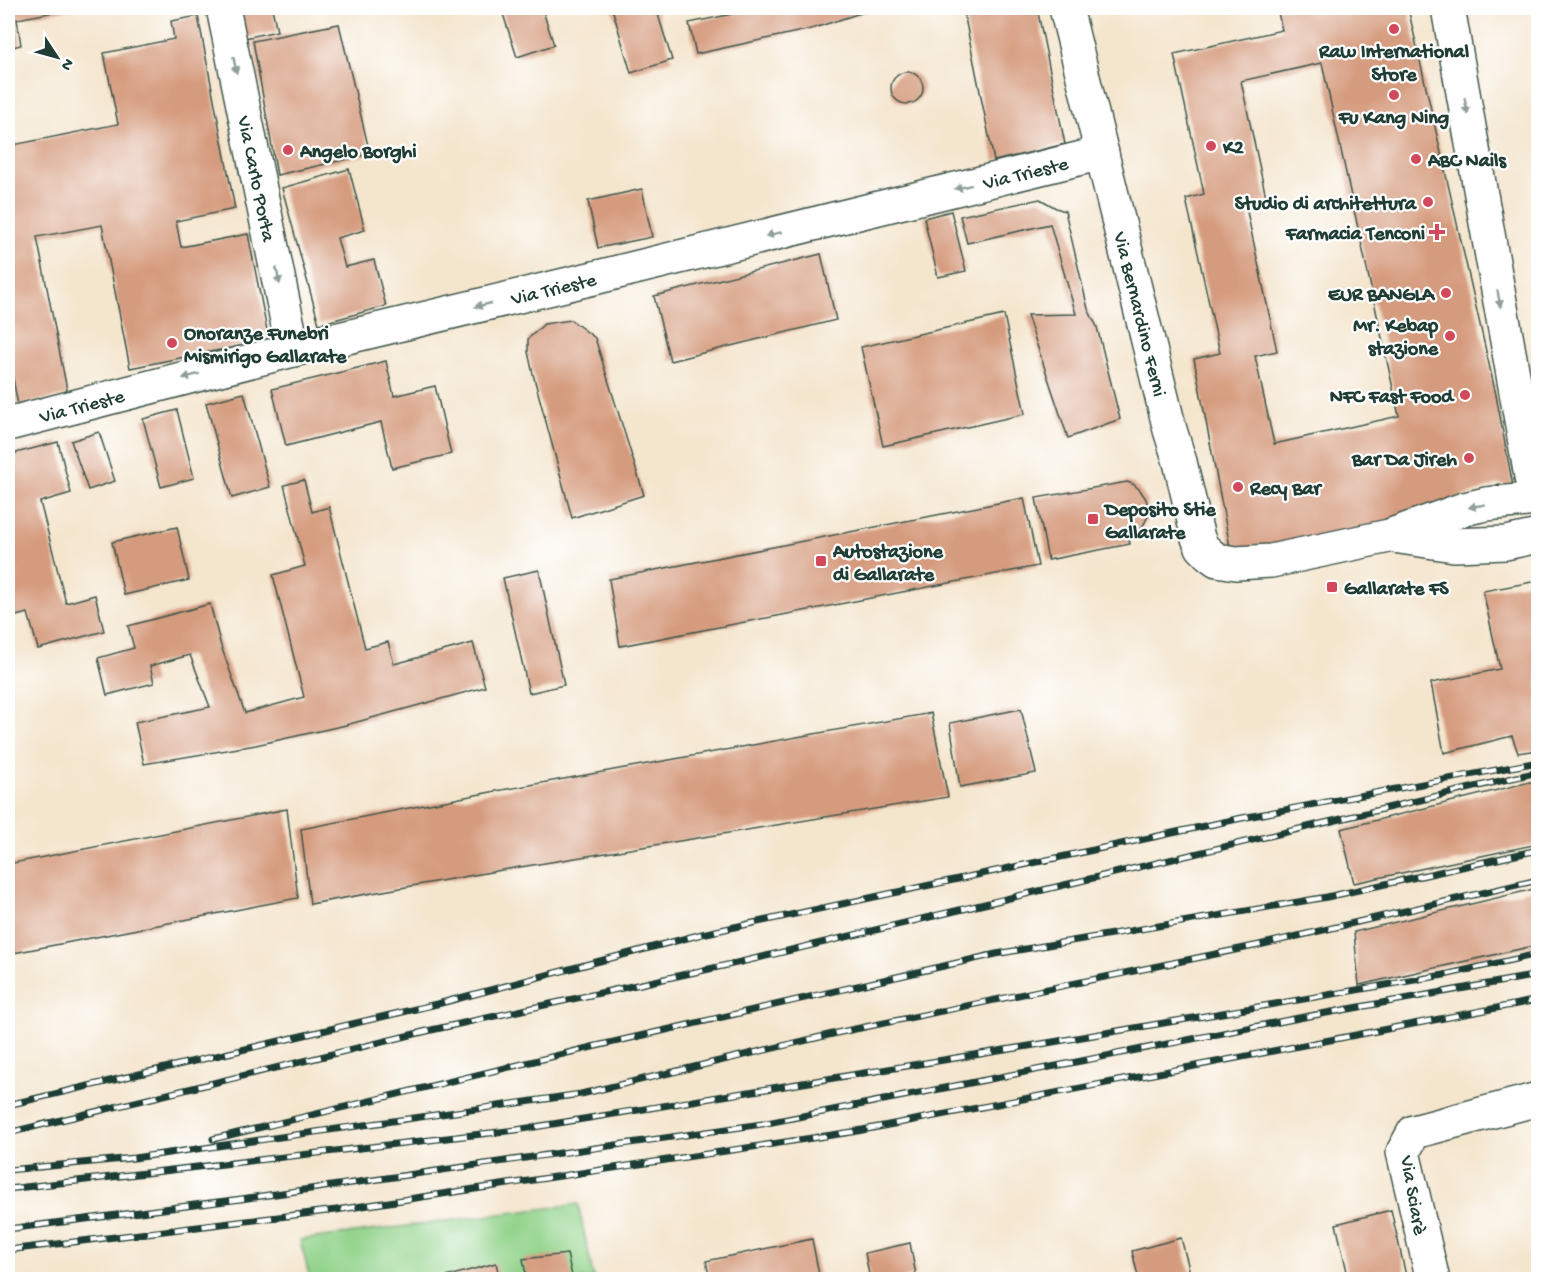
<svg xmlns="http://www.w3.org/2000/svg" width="1546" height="1287" font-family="'Gochi Hand',sans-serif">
<rect width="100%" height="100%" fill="#fff"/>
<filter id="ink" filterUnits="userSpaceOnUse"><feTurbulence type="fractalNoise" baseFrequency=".0167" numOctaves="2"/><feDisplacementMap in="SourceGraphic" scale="12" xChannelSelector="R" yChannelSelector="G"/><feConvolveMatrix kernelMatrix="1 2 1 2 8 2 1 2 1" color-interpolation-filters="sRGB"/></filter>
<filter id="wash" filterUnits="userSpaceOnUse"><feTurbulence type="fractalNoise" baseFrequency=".008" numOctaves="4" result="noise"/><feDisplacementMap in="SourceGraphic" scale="24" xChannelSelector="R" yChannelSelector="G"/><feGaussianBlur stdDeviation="1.35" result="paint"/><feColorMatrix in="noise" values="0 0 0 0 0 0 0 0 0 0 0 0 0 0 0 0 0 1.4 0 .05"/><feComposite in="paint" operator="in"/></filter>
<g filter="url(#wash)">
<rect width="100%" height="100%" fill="#f4e5cd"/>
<!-- green -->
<path fill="#92d38b" stroke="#588860" stroke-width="1.5" d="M578,1204L594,1279H310L300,1240Z"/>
<g id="blocks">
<!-- building -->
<path fill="#d59b7e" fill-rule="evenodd" d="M8,8H71V9L17,19L21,45L8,48Z
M238,8H272L277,31L245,38Z
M501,8H542L554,45L517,57Z
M612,8H656L672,60L631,73Z
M761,8H876L811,29L696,54L689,23Z
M963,8H1037L1065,144L994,161Z
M1277,8H1408L1496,395L1513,487L1499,484L1387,523L1232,557L1194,359L1220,353L1186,199L1204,194L1174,54L1282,30ZM1322,63L1399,416L1274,444L1255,356L1277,351L1246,207L1267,202L1241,81Z
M198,16L235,209L176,221L181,247L248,234L269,340L130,368L102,225L37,237L68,395L18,405L8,352V146L118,124L104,53L174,39L171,21Z
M339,24L370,154L277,175L253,41Z
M891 88a16 16 0 1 1 32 0a16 16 0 1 1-32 0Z
M349,169L365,230L337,238L345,267L374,260L386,306L319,324L282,188Z
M642,189L652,237L598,248L588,201Z
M1040,199L1056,208L1065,211L1088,309L1097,327L1120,419L1068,438L1027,315L1076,314L1050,224L967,243L960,216Z
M951,211L966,271L938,277L924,218Z
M821,254L836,320L670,361L654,296Z
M1004,315L1025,414L883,446L861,347Z
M571,320L595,338L644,495L572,518L533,374L528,352V339L544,324Z
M386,361L394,396L435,386L451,454L392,468L381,422L286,446L272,389Z
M244,393L270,487L232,498L206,403Z
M177,410L194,478L161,487L143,419Z
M99,432L115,481L88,490L71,441Z
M58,442L71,493L40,502L66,603L95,595L104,631L38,649L28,613L8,618V455Z
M304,480L312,512L329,507L365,648L388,642L394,664L473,643L485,687L346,725L256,745L144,764L135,722L210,707L190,655L150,666L154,683L107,695L98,658L134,648L128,626L210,604L221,646L245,713L304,697L273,575L305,566L284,485Z
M1127,482L1133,484L1140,490L1146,499L1148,507V516L1142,528L1138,530L1135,526L1126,528L1130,544L1048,560L1036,498Z
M1024,498L1038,566L620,646L609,579Z
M177,527L189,580L124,595L112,542Z
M539,570L564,685L529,693L503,578Z
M1538,581V750L1518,753L1512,736L1444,753L1431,683L1500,669L1483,591Z
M1021,709L1036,773L960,787L950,723Z
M931,713L948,797L502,870L310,904L301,829L491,792Z
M1538,780V844L1354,883L1341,829Z
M287,809L298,898L8,954V864Z
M1538,888V945L1359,985L1354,932Z
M1391,1210L1407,1280H1349L1336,1224Z
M1181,1238L1192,1280H1139L1132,1251Z
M812,1239L820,1280H710L706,1261Z
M910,1243L916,1275L896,1280H870L865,1253Z
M567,1254L573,1280H527L523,1259Z
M496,1263L500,1280H438V1279Z
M1538,1275V1280H1524V1279Z"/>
</g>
</g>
<g filter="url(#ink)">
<use href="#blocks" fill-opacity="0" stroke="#3f564b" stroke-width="1.5"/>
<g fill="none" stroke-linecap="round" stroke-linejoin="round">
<defs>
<g id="street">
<path id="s1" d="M223,8L293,350"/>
<path id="s2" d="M1066,8L1170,430L1180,462L1198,538L1202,547L1209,554L1217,560L1236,563L1271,561L1389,536L1464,509L1486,504L1538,499"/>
<path d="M1448,8L1535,499"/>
<path id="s3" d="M8,424L293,350L598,277L1102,153"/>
<path d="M1393,536L1454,545L1506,543L1538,536"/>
<path d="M1433,1280L1403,1152L1414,1132L1538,1099"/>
</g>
</defs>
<!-- street casing -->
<use href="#street" stroke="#3f564b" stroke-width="36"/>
<!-- street -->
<use href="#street" stroke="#fff" stroke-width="33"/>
<defs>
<path id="rail" d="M8,1105L441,1003L702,934L1242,818L1538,762
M8,1133L427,1031L741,962L1538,772
M213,1139L592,1047L996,954L1327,897L1538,850
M8,1170L134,1158L581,1094L841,1032L1259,945L1538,880
M8,1189L516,1130L1047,1043L1444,975L1538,954
M8,1229L241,1199L762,1124L1304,1017L1538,975
M8,1250L336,1210L852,1132L1538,1000"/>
</defs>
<!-- rail casing -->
<use href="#rail" stroke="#1f3d34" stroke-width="7"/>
<!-- rail -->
<use href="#rail" stroke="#fff" stroke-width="4.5" stroke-dasharray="14" stroke-linecap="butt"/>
</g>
<!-- one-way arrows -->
<defs><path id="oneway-solid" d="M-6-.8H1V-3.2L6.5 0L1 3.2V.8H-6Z" transform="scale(1.5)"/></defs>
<g fill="#8f9e9a">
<use href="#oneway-solid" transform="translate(235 65) rotate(78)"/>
<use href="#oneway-solid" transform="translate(1466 106) rotate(80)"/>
<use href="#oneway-solid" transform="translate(963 187) rotate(166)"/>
<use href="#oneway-solid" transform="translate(774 234) rotate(166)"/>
<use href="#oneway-solid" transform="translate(278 276) rotate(78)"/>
<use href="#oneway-solid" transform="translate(1499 299) rotate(80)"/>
<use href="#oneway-solid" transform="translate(483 305) rotate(167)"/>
<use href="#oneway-solid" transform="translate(191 376) rotate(165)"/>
<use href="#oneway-solid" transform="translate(1477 506) rotate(170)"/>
</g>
</g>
<!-- markers -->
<g fill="#d1495b" stroke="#fff" stroke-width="2">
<circle cx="1394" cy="29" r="6"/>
<circle cx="1394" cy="95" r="6"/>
<circle cx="1211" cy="146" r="6"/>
<circle cx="288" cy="150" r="6"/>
<circle cx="1416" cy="159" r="6"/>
<circle cx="1428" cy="202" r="6"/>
<path d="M1434 223h6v6h6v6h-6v6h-6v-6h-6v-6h6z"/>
<circle cx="1446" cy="293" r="6"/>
<circle cx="1450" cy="336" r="6"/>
<circle cx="172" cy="343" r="6"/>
<circle cx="1465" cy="395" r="6"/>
<circle cx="1469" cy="458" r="6"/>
<circle cx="1238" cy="487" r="6"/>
<rect x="1087" y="513" width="12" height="12" rx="3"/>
<rect x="815" y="555" width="12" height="12" rx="3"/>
<rect x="1326" y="581" width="12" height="12" rx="3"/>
</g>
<g text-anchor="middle" stroke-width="4.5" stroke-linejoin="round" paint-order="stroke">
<!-- poi labels -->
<g font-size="20" font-weight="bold" fill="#1f3d34" stroke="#fff" text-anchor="start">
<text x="1394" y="57" text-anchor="middle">Raw International<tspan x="1394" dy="23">Store</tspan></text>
<text x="1394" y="123" text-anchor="middle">Fu Kang Ning</text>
<text x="1223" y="153">K2</text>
<text x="300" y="157">Angelo Borghi</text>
<text x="1428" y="166">ABC Nails</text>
<text x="1416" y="209" text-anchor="end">Studio di architettura</text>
<text x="1425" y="239" text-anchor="end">Farmacia Tenconi</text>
<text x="1434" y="300" text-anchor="end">EUR BANGLA</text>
<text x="1438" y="331" text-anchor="end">Mr. Kebap<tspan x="1438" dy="23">stazione</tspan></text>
<text x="184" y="339">Onoranze Funebri<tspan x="184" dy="23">Mismirigo Gallarate</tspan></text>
<text x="1453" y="402" text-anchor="end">NFC Fast Food</text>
<text x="1457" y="465" text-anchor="end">Bar Da Jireh</text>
<text x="1250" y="494">Recy Bar</text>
<text x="1105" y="515">Deposito Stie<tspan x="1105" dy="23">Gallarate</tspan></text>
<text x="833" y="557">Autostazione<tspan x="833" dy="23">di Gallarate</tspan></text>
<text x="1344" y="594">Gallarate FS</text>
</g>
<!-- street labels -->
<g font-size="20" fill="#1f3d34" stroke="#fff">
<text dy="7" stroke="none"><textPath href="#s3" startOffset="1048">Via Trieste</textPath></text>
<text dy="7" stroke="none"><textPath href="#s1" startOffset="174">Via Carlo Porta</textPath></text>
<text dy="7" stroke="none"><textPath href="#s3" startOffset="562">Via Trieste</textPath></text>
<text dy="7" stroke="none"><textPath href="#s2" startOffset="315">Via Bernardino Ferni</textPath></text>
<text dy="7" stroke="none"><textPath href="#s3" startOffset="76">Via Trieste</textPath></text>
<text transform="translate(1415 1195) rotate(80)" y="7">Via Sciarè</text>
</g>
</g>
<!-- margin -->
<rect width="1546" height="1287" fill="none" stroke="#fff" stroke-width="30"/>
<!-- north arrow -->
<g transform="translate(57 57) rotate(126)" stroke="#ffffff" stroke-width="4.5" paint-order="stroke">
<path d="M0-4.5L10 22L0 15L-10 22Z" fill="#1f3d34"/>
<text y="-9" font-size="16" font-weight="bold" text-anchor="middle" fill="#1f3d34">N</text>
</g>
</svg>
